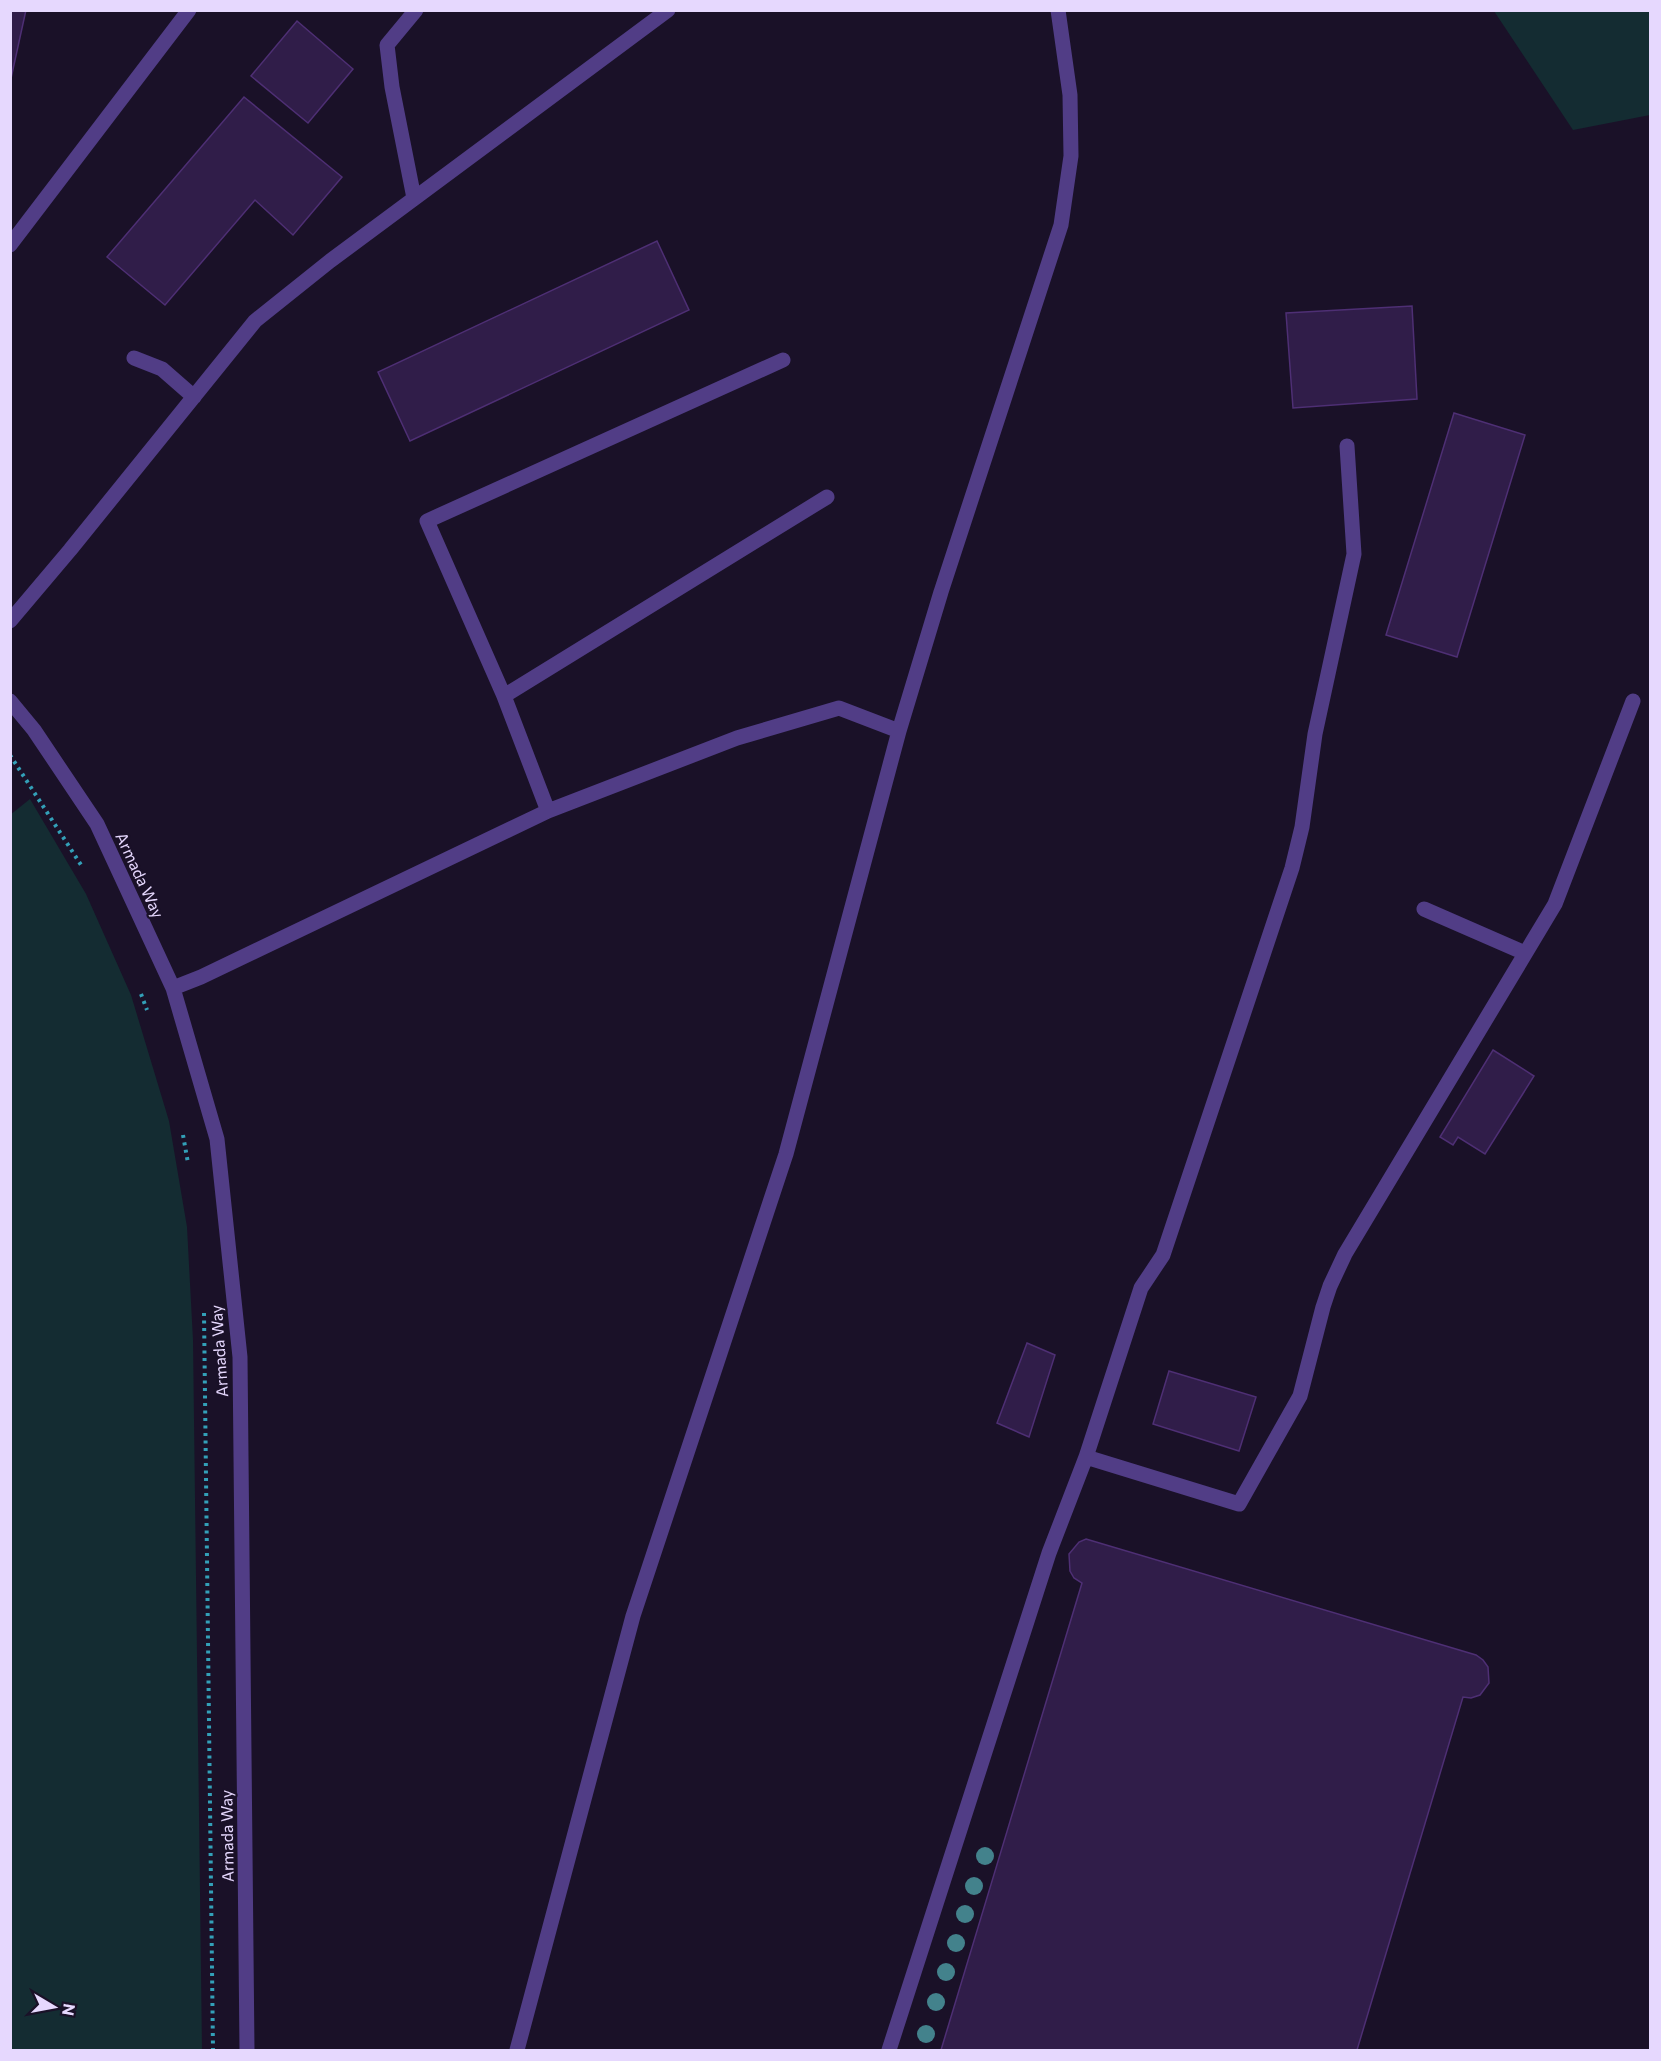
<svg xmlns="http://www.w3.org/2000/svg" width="1661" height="2061" font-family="Commissioner,sans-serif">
<rect width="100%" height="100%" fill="#1a1128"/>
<!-- green -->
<path fill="#142c32" d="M1494,11H1650V115L1573,130Z
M30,799L86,894L131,995L169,1121L187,1227L193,1340L202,2050H11L10,815Z"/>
<!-- building -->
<path fill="#301d49" stroke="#4e2f74" stroke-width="1.5" d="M10,10H26L10,83Z
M297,21L353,69L308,123L251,76Z
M244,97L342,177L293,235L255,200L165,305L107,257Z
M657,241L689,310L410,441L378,372Z
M1412,306L1417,399L1293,408L1286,313Z
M1454,413L1525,435L1457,657L1386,635Z
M1493,1050L1534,1076L1485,1154L1458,1137L1453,1145L1440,1137Z
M1027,1343L1055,1355L1029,1437L997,1423Z
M1169,1371L1256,1397L1239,1451L1153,1424Z
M1086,1539L1476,1655L1483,1660L1488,1667L1489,1683L1480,1695L1471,1698L1463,1697L1357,2050H941L1082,1583L1074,1578L1070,1571L1069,1554L1079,1542Z"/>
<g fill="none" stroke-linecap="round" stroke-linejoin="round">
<!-- path -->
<path stroke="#33a0b8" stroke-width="4" stroke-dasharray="3 4.5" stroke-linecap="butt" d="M10,755L83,868
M141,994L147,1010
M183,1135L188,1163
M204,1313L213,2050"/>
<!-- minor -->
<path stroke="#513d86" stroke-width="15" d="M414,198L392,87L387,45L416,10
M10,245L189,10
M134,358L162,369L194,397
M10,621L70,550L255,321L330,261L668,10
M504,696L827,497
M10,701L34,730L97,824L173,988L217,1139L240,1357L247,2050
M548,811L504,696L427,521L783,360
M1424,909L1525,953
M173,988L201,977L548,811L737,738L839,708L899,731
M1086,1457L1239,1504L1300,1396L1323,1307L1330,1286L1345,1254L1555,904L1633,701
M517,2050L633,1616L786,1154L899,731L941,592L1061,225L1071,156L1070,95L1058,10
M889,2050L1049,1553L1086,1457L1141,1288L1163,1255L1292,868L1302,827L1315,734L1354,554L1347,446"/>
</g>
<!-- trees -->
<g fill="#43828c">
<circle cx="985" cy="1856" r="9"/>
<circle cx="974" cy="1886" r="9"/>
<circle cx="965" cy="1914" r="9"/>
<circle cx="956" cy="1943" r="9"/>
<circle cx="946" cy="1972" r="9"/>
<circle cx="936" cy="2002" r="9"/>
<circle cx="926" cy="2034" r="9"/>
</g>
<g text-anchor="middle" stroke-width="4.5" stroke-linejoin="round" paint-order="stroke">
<!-- street labels -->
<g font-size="16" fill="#e6d8fe" stroke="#1a1128">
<text transform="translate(140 875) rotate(65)" y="6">Armada Way</text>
<text transform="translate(219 1351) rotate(-94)" y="6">Armada Way</text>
<text transform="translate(227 1836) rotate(-91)" y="6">Armada Way</text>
</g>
</g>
<!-- border -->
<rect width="1661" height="2061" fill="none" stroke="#e6d8fe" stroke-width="24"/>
<!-- north arrow -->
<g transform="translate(54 2007) rotate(100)" stroke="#1a1128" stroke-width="4.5" paint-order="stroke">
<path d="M0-4.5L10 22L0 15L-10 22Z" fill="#e6d8fe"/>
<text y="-9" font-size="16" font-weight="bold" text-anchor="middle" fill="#e6d8fe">N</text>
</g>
</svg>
